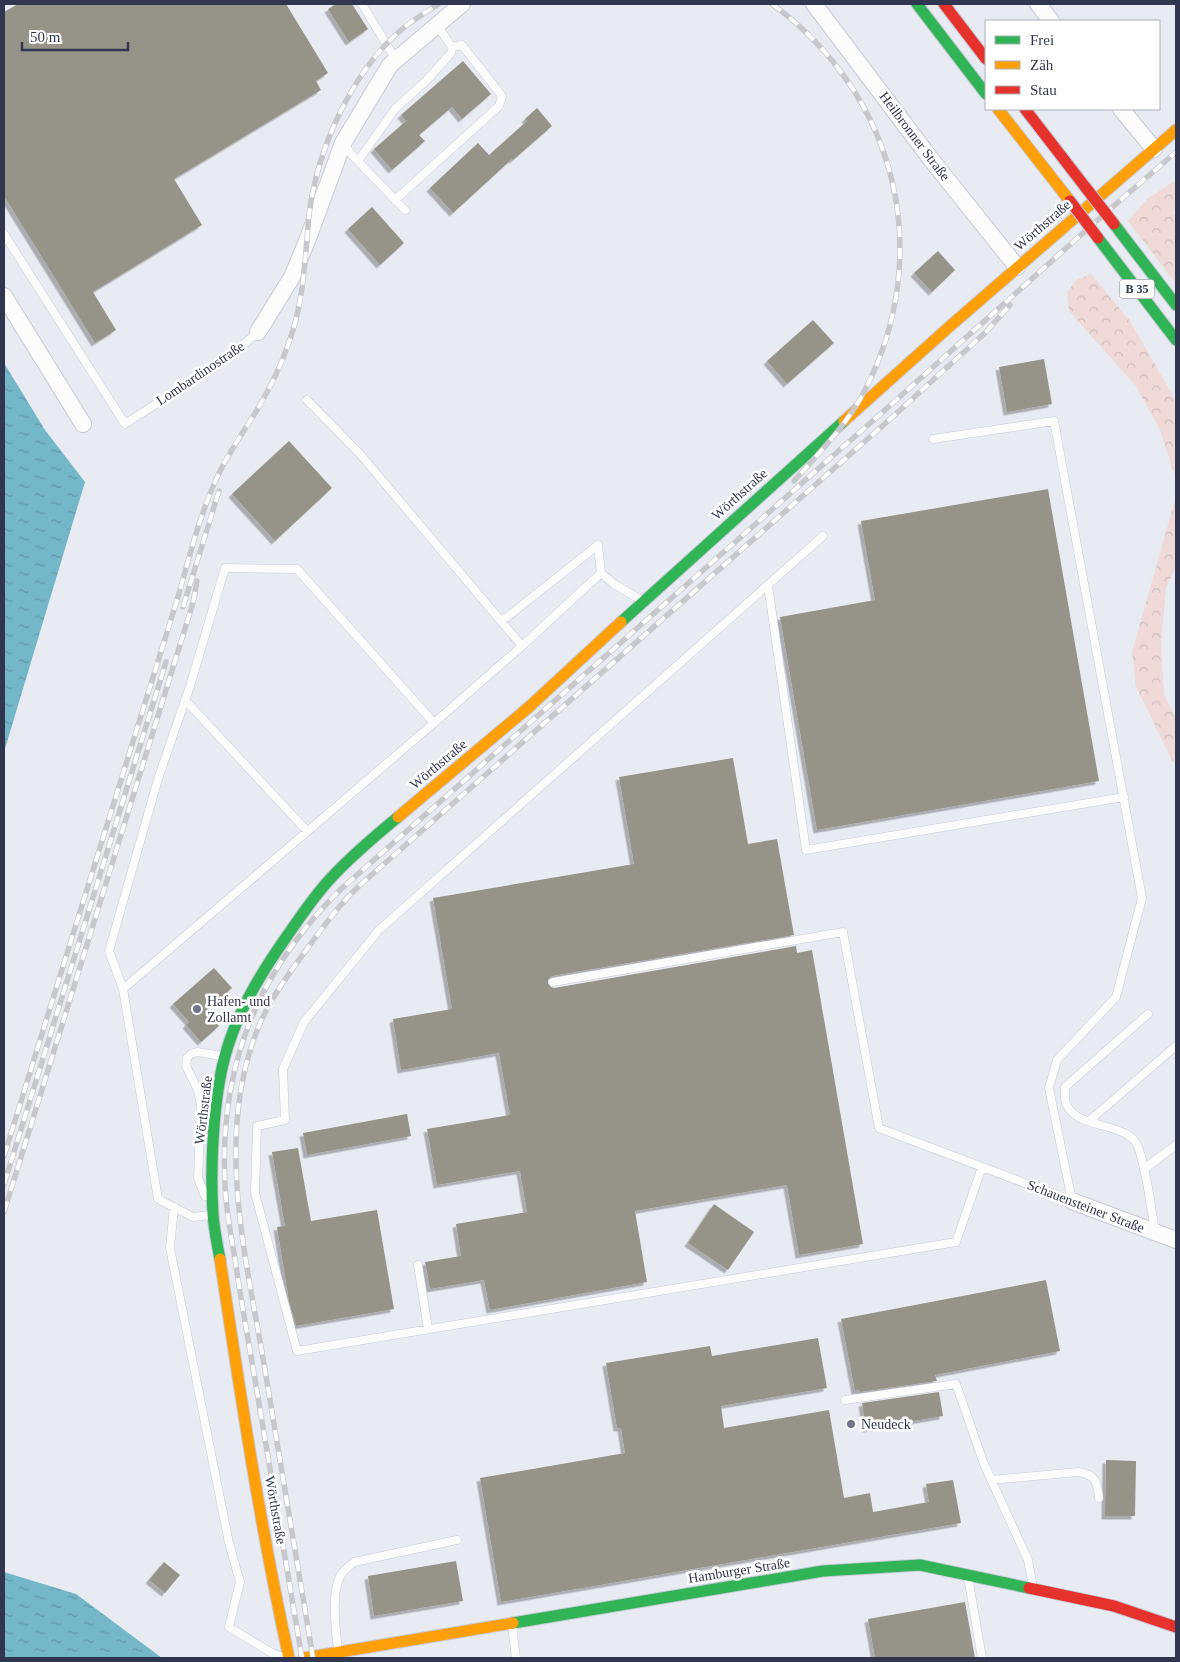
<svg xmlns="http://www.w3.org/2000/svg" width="1180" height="1662" font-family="'Times New Roman',serif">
<defs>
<pattern id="forest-crowns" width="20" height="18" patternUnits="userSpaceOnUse" patternTransform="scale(1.25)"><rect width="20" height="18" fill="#efdad8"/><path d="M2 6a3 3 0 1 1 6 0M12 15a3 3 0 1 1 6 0" fill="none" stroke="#cdbcbb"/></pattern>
<pattern id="water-ripples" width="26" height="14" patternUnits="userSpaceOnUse" patternTransform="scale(1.25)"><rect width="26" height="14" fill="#74b7c9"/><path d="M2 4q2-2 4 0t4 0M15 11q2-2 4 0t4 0" fill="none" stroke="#6096a6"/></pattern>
<filter id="shadow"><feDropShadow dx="-3.5" dy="3.5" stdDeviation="0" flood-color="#0004"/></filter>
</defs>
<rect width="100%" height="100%" fill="#e9ebf2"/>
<!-- forest -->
<path fill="url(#forest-crowns)" d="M1176,180V209L1173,213L1176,218V284L1128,221L1147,199Z
M1091,274L1130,321L1176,401V479L1160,430L1135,385L1069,311L1067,293L1076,280Z
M1176,496V566L1166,588L1161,644L1164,695L1176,718V768L1136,687L1132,652Z"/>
<!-- water -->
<path fill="url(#water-ripples)" d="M4,363L45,430L85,482L4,752Z
M4,1572L76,1594L162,1658H4Z"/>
<!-- building -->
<path fill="#969488" filter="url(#shadow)" d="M18,4H286L328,73L316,81L321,90L174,179L202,225L93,292L116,330L95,343L4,196V12Z
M336,4H352L368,29L349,42L328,9Z
M463,61L491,94L462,119L452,107L419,135L425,141L392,170L374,149L406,121L401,115Z
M537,108L552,126L513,160L512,159L453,213L430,188L478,143L489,155L527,121L525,119Z
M372,207L404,243L380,265L348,229Z
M938,251L955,270L932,292L914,273Z
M813,320L834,343L787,384L767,361Z
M1044,359L1052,404L1007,412L999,367Z
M289,441L332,488L275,541L232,494Z
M1048,489L1099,781L817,830L780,617L875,600L861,521Z
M733,758L748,844L777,839L794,935L552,976L548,980V983L551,987L554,988L796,946L797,953L812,950L863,1244L799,1255L787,1185L635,1211L647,1282L490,1310L484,1280L430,1289L425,1262L461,1256L456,1224L527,1212L520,1171L437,1185L427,1129L510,1115L499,1053L401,1070L393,1019L452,1009L433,898L634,864L619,777Z
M214,968L232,988L206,1011L219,1026L201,1042L186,1025L189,1022L173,1004Z
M407,1114L411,1136L307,1155L303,1133Z
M298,1148L311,1221L377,1210L394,1309L296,1326L289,1301L277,1227L285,1226L272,1152Z
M714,1204L754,1232L728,1270L688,1243Z
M1046,1280L1060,1351L935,1375L937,1381L860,1392L859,1390L855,1391L841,1319Z
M818,1338L827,1388L721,1406L724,1428L829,1410L844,1498L870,1493L873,1512L929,1502L926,1484L953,1480L961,1523L501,1602L480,1478L625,1453L621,1428H617L606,1363L710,1346L712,1356Z
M939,1392L943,1416L866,1429L862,1403Z
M1106,1460L1136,1461L1135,1516H1105Z
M456,1561L463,1601L374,1616L368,1576Z
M164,1562L180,1575L165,1593L149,1580Z
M965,1602L975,1658H875L868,1619Z"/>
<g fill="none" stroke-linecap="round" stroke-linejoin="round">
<defs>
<path id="lane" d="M362,4L396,60
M343,143L352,155L405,210
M358,161L395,109L426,81L451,53L452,47L437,25
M395,200L499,106L502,96L462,45L452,47
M4,234L125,424L229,357L258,332
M307,400L360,454L522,646
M933,439L1054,421L1142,898L1116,997L1057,1060L1049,1088L1072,1201
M823,536L379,930L304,1022L283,1069L285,1120L257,1126L255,1193L297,1351L956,1242L982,1167
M598,545L601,573
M768,585L806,850L1124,797
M502,621L598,545
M185,700L307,831
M434,723L522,646L601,573L614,584L641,600
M553,982L843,932L879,1128L1072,1201
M123,989L109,951L158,779L190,686L225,568L297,569L434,723L123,989L158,1199L193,1217L210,1215
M1148,1014L1065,1087C1065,1092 1064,1101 1067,1106C1078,1127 1118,1123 1134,1140C1144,1150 1152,1214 1155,1232
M1089,1121L1176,1046
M1144,1169L1176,1145
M205,1196L198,1178L201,1106L198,1090L186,1066L187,1058L191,1054L197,1052L222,1056
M174,1207L170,1248L229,1543L240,1582L229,1627L272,1653L285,1658
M418,1265L428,1329
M845,1400L956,1384L984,1464L1028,1560L1033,1587
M991,1480L1078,1472C1096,1475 1097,1481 1099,1498
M968,1577L982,1658
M512,1625L516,1658
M338,1651C336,1630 330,1591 342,1573C345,1569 350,1566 354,1562L457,1540"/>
<path id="street" d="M814,4L930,158L1017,267
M1038,4L1051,21
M1121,109L1154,149
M4,296L83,424
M258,332L292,277L307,241L343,143L390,65L462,4
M1072,1201L1176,1240"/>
<path id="fast" d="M917,4L986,94
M1114,224L1176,305
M1098,238L1176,340
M621,622L844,421
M220,1259C217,1244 214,1229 213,1214C210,1168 213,1100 225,1056C237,1012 261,973 287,936C301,916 314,896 331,878C351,856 375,836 398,817
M513,1623L823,1571L920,1565L1029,1588"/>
<path id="slow" d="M998,109L1070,201
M844,421L949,327L1176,130
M398,817L529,707L621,622
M220,1259C240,1392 260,1526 289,1658
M304,1658L513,1623"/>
<path id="jam" d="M944,4L986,59
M1025,109L1086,188
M1029,1588L1114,1606L1176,1627"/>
</defs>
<!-- lane casing -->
<use href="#lane" stroke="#c6c9d8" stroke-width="9"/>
<!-- street casing -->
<use href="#street" stroke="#c6c9d8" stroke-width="18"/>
<!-- fast casing -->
<use href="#fast" stroke="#c6c9d8" stroke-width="13"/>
<!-- slow casing -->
<use href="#slow" stroke="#c6c9d8" stroke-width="13"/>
<!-- jam casing -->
<use href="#jam" stroke="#c6c9d8" stroke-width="13"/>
<!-- lane -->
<use href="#lane" stroke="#fcfcfd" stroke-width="8"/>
<!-- street -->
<use href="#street" stroke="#fcfcfd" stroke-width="16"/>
<!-- fast -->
<use href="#fast" stroke="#30b455" stroke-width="11"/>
<!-- slow -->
<use href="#slow" stroke="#ff9f0a" stroke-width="11"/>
<!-- jam -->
<use href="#jam" stroke="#e5322d" stroke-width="11"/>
<defs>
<path id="rail" d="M772,4C897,95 936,254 864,392C846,426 819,453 794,481
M183,607L219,491
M4,1156L178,597C189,558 199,518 215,482C226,456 243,433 257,410C270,388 281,366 289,342C304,302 305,258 309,215C317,150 351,73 401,30C413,20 426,12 439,4
M4,1184L166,662
M4,1212L193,603L197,581
M302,1658C286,1563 270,1468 254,1374C247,1334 240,1293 234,1253C230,1231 226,1208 225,1185C219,1066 257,972 341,889L885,410L1101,217L1176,152
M313,1658C297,1560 280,1462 264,1364C245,1252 213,1131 261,1021C273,995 290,972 307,949C323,927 339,905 359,886L888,421L986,332L1010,305"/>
</defs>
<!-- rail casing -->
<use href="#rail" stroke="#c8c8cc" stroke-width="5.5"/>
<!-- rail -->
<use href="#rail" stroke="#fff" stroke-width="4" stroke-dasharray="11" stroke-linecap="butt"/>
<defs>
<path id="jam-bridge" d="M1086,188L1114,224
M1070,201L1098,238"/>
</defs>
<!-- jam-bridge casing -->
<use href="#jam-bridge" stroke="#c6c9d8" stroke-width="13" stroke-linecap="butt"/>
<!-- jam-bridge -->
<use href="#jam-bridge" stroke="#e5322d" stroke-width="11"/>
</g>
<!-- markers -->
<g fill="#717589" stroke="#fff" stroke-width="2">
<circle cx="197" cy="1009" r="5"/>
<circle cx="851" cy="1424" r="5"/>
</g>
<g text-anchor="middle" stroke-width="5" stroke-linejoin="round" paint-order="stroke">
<!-- shield labels -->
<rect fill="#fff" stroke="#6f7284" stroke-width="1" x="1119.5" y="279.5" width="35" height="19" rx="4"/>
<g font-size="12" font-weight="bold" fill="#313650">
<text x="1137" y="293">B 35</text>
</g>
<!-- street labels -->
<g font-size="14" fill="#313650" stroke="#fff">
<text transform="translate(915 136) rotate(53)" y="5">Heilbronner Straße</text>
<text transform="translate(1042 225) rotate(-41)" y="5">Wörthstraße</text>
<text transform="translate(200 373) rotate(-34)" y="5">Lombardinostraße</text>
<text transform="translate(739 494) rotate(-42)" y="5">Wörthstraße</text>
<text transform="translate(438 764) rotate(-40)" y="5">Wörthstraße</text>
<text transform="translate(203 1110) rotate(-83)" y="5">Wörthstraße</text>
<text transform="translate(1086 1206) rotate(21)" y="5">Schauensteiner Straße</text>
<text transform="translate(276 1510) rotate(80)" y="5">Wörthstraße</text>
<text transform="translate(739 1570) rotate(-9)" y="5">Hamburger Straße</text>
</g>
<!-- poi labels -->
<g font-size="14" fill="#313650" stroke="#fff" text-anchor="start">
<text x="207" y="1006">Hafen- und<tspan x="207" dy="16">Zollamt</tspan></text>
<text x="861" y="1429">Neudeck</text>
</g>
</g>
<!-- border -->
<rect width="1180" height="1662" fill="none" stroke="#313650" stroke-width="10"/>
<!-- legend -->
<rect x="985" y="20" width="175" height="90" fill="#ffffff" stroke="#adafb9"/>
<rect x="995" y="36" width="25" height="8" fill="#30b455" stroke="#adafb9"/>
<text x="1030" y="45" font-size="15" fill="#313650">Frei</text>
<rect x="995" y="61" width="25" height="8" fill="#ff9f0a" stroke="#adafb9"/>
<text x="1030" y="70" font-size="15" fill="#313650">Zäh</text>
<rect x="995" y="86" width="25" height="8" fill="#e5322d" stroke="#adafb9"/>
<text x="1030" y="95" font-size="15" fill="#313650">Stau</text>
<!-- scale -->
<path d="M22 42v8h106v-8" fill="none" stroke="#313650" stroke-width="2.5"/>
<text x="30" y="42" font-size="15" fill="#313650" stroke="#ffffff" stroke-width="4" paint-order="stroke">50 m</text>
</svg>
